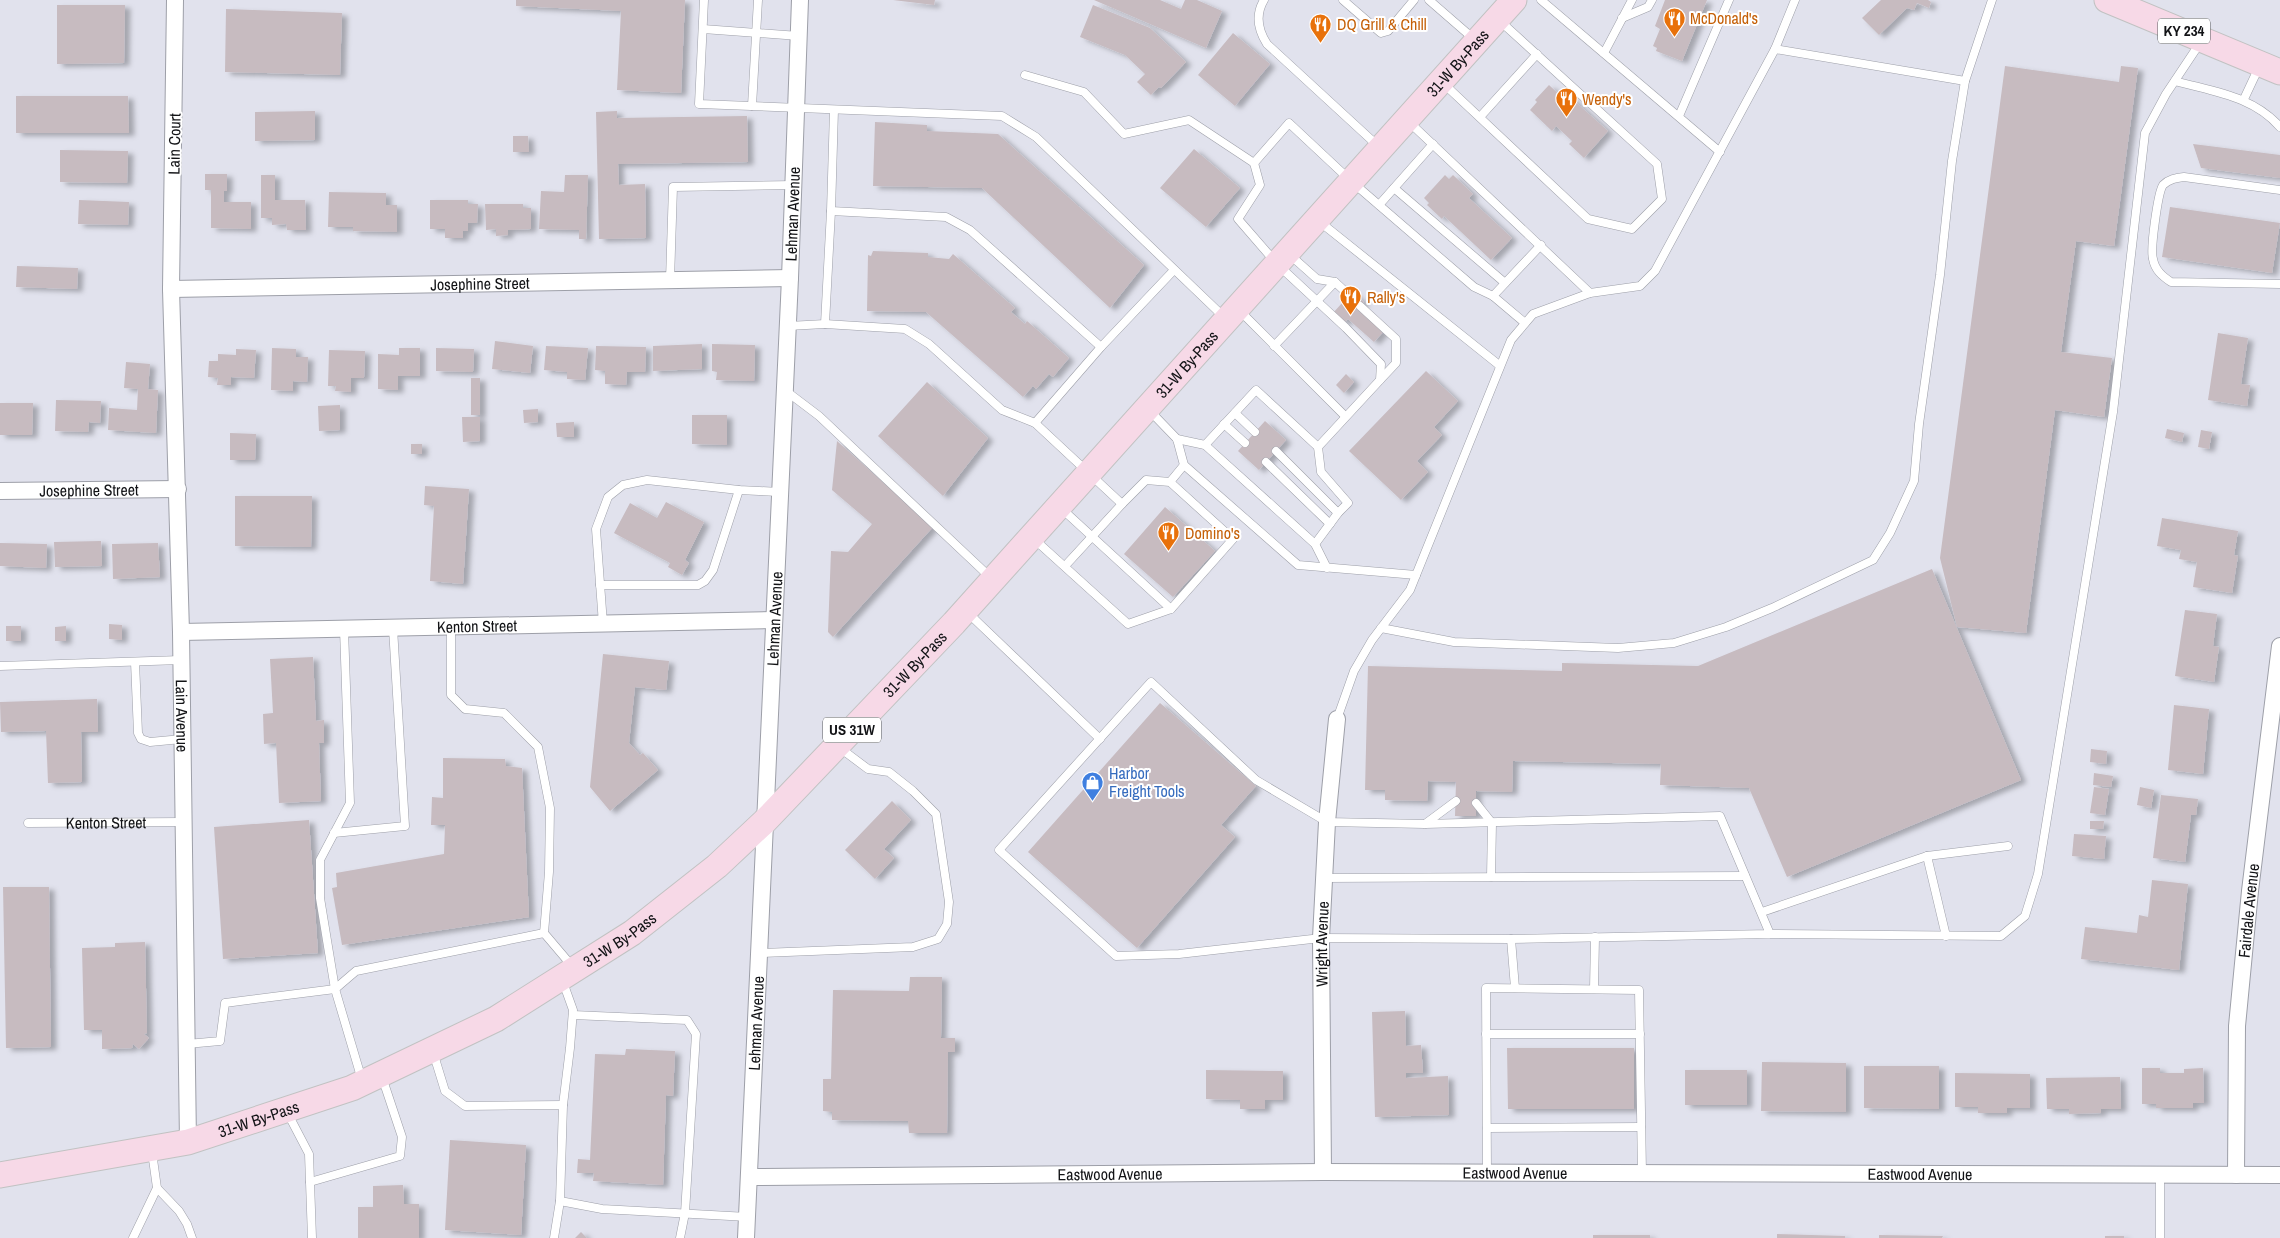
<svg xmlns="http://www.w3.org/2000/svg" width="2280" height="1238" font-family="'Archivo Narrow',sans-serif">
<defs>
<filter id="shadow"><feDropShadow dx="5.5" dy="3" stdDeviation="2.5" flood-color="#0004"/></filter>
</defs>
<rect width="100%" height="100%" fill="#e1e2ed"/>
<!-- building -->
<path fill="#c7bbc0" filter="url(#shadow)" d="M516,0H685L681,93L617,90L621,11L516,6Z
M893,0H935L934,5Z
M1094,0H1160L1181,9L1185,0H1197L1222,11L1206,48Z
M1665,0H1707L1682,61L1656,51L1657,48L1653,46L1660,29L1655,26Z
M1881,0H1928L1931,2L1929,8L1917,3L1914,10L1907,8L1879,35L1862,18Z
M57,5H125L124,63L57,64Z
M1093,5L1150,28L1186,62L1161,88L1159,87L1151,95L1137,82L1145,74L1125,55L1080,37Z
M226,9L342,13L340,75L225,72Z
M1233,33L1270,64L1235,106L1198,75Z
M2005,66L2119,82L2121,66L2138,68L2114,246L2076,241L2061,352L2112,358L2104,417L2055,410L2026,633L1957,627L1940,558Z
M1549,85L1566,101L1570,97L1608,131L1584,158L1569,144L1572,141L1556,126L1552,131L1530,110L1537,102L1535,100Z
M16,96H128L129,133H16Z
M315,111V140L255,141V112Z
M617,111V118L747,116L748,162L618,164L619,185L645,184L646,238L599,239L596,112Z
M875,122L927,125V131L998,134L1144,265L1110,308L982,188L873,186Z
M513,136H528L529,152H513Z
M2193,144L2280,155V178L2201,168Z
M1194,149L1240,188L1206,227L1160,188Z
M60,150L128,151L127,183L60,182Z
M205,174H227V191H224V202H251V229L211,228V190H205Z
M261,175H275V200H305L306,230H287L286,224L272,225V218H261Z
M565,175H588L586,239H579V230L539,229L541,191L564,192Z
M1445,175L1449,179L1453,175L1473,194L1469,198L1512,238L1491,260L1444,216L1442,219L1427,205L1429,203L1424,198Z
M329,192L386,193V205H397V232L353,231V227H328Z
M79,200L129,202L128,225L78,224Z
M430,200H468V204H478L477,223H468V231H463V238H445V229H430Z
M485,204H523V208H531V229L508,230V235L496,236V229L486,230Z
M2170,207L2280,223L2272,273L2162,257Z
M873,251L928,253V257L949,259L953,254L1015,308L1011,312L1025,324L1027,321L1069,358L1053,377L1049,374L1036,389L1033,386L1023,397L926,312L867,311L868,255L871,256Z
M17,266L78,268L77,289L16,287Z
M1352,292L1364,302L1358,308L1384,331L1374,342L1348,319L1344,323L1333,313Z
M2218,333L2248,338L2241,384L2250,385L2247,406L2208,400Z
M495,341L533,346L530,373L492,369Z
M702,344V369L653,371V346Z
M712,344L755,345L754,381L716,380L717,372L712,371Z
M546,346L588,348L585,380L567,379V372L544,370Z
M596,346L646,347L645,372H627L626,385L605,384V371L595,370Z
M272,348L296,349V357H308L307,382L293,381V391L271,390Z
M399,348H420V376H398V390L378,389V354L399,355Z
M436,348L474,349L473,372L436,371Z
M236,349L256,350L254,378L231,377V385H217L218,378L208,377L209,361H218V354L236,355Z
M329,350L365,351L364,378H351V392L335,391L336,386H328Z
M126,362L150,364L148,389L158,390L156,433L108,430L109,408L137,410L138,389L124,388Z
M1426,371L1458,401L1434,427L1442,435L1417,461L1428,472L1401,500L1349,451Z
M1346,374L1354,382L1344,393L1336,385Z
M471,378H480V415H471Z
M927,382L988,438L943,496L878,436Z
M56,400L101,401L100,423L89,422L88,432L55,431Z
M0,403H33L32,435H0Z
M340,405V430L319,431L318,406Z
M538,409V422L524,423L523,410Z
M692,415H727V445L692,444Z
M462,417H480V441L463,442Z
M1265,421L1286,440L1259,470L1238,451Z
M574,422V437H557L556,423Z
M2167,429L2184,433L2182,442L2165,438Z
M2201,430L2212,432L2209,449L2198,447Z
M230,433L256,434L255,460H230Z
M837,441L933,527L833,637L828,632L831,551L848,552L872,524L832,490Z
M411,444H422V454H411Z
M425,486L469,489L463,584L430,581L434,506L424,505Z
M235,496H312L311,547L235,546Z
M666,502L704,522L685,560L689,563L682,575L668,567L670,563L614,533L630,503L657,518Z
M1165,507L1215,551L1173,597L1124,554Z
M2162,518L2238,531L2234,555L2238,556L2232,593L2193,587L2197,562L2179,559L2181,550L2157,546Z
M101,541L102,566L55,567L54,542Z
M0,543L47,544L46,568L0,566Z
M158,543L160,577L113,579L112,544Z
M1932,569L2021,780L1787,877L1749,788L1660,785L1661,764L1513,761L1512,792L1476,791V816H1455L1456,782L1428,781L1427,801L1385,800V790H1365L1368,666L1562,671V663L1698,666Z
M2185,610L2217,614L2213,646L2219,647L2214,682L2175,676Z
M109,624L122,625V640L109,639Z
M6,626H21V641H6Z
M66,626V641H55V627Z
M603,654L669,661L666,690L635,687L629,743L640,755L643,753L658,770L610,811L590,787Z
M313,657L316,721L324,720V743H319L321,801L279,803L276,743L264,744L263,714L273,713L270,659Z
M97,699L98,732H81L82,782L48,783L46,731L1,732L0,702Z
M1160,703L1256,786L1221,825L1235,837L1137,948L1028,852Z
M2174,705L2209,709L2203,774L2168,770Z
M2091,749L2107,751L2106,764L2090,762Z
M443,758L505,759L506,766L522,768L529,917L342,945L332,888L337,887L336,873L444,854L445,825H431L432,797L443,798Z
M2094,773L2113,776L2111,787L2093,785Z
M2094,787L2109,789L2105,815L2090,813Z
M2140,787L2154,790L2151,808L2137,805Z
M2161,795L2198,799L2196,815H2191L2185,862L2153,858Z
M892,801L911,820L884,849L894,858L875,879L845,850Z
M309,820L318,953L223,959L214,827Z
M2090,821H2104L2103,829H2090Z
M2074,834L2106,836L2104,859L2072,856Z
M2152,880L2188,884L2179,970L2081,959L2085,927L2137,933L2139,915L2148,917Z
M3,887H49L51,1047L6,1048Z
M145,942L147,1033L144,1034L149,1038L139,1049L133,1044L132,1048L102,1049V1030H84L82,948L115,947V943Z
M910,977H942L941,1038H955V1052H948L947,1133H909L908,1121L832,1120V1112L823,1111V1079H831L833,990L909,991Z
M1405,1011L1406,1046L1421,1045L1423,1073H1406V1078L1448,1076L1449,1115L1375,1117L1372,1012Z
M1507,1048H1634V1109H1508Z
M626,1049L675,1051L673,1096L666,1095L663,1185L593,1181L594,1173H577L578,1159L590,1160L595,1054L625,1055Z
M1762,1062L1846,1063V1112L1761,1111Z
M1864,1066H1939V1109L1864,1108Z
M2142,1068H2160V1073H2184V1069L2203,1068L2204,1103H2193V1108H2156V1104H2142Z
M1206,1070L1283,1071V1100H1265V1109H1240V1100L1206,1099Z
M1685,1070H1747V1105H1685Z
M1955,1073L2030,1074V1108H2007V1113H1978V1107H1955Z
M2120,1077L2121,1109H2101V1113L2069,1114V1109H2047L2046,1078Z
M450,1140L526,1145L521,1235L445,1230Z
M403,1185L404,1204H419V1238H358V1207H373V1186Z
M581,1232L587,1238H575Z
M1777,1234L1845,1236V1238H1777Z
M1593,1235H1650V1238H1593Z
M1879,1235L1943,1236L1942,1238H1879Z
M2105,1236H2124V1238H2105Z"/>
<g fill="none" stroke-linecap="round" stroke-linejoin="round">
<defs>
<g id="lane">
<path d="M704,0L699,104L1002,116L1036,137L1225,318"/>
<path d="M1264,0C1255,15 1258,30 1267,44L1378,146"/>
<path d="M1343,0L1381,33L1388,31L1414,0"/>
<path d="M1429,0L1475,40"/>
<path d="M1541,0L1720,152"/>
<path d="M1795,0L1775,49L1965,81L1992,0"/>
<path d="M1622,18L1648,7L1652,0"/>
<path d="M703,29L799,36"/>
<path d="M1604,53L1632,0"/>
<path d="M1025,75L1084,92L1124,134L1189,120L1254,163L1289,123L1351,181L1474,287L1493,296L1525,323"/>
<path d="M2175,81C2214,92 2253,96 2280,127"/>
<path d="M1444,84L1588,219L1632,229L1662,199L1657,164L1500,21"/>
<path d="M2244,99L2259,67"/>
<path d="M752,106L758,0"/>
<path d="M834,110L831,211L946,217L970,230L1101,347L1174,270"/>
<path d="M1679,116L1729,0"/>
<path d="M1480,117L1537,54"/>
<path d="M1408,121L1590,293"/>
<path d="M1394,188L1505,283"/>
<path d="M2280,190L2184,177C2176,178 2169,179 2163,185C2158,192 2150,249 2153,259C2155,270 2162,276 2171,282L2280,284"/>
<path d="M1379,205L1433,144"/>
<path d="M1320,222L1499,365"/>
<path d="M1289,254L1317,279L1335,282L1349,295"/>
<path d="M670,280L673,187L794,185"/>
<path d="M1493,296L1541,245"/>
<path d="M1360,306L1396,339V363L1380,380"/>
<path d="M1240,311L1345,416"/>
<path d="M825,324L905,329L929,344L1002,410L1035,423L1101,347"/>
<path d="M788,326L825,324L831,211"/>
<path d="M1274,346L1335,282"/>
<path d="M786,391L819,416L990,577"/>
<path d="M1149,410L1177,439L1184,465L1298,565L1416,575"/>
<path d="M1235,413L1255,432"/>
<path d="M1224,424L1245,443"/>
<path d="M1177,439L1205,445L1315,544L1327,568"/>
<path d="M1205,445L1256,390L1318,447L1380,380L1381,364L1346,328L1277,264L1238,219L1260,185L1254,163"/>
<path d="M1276,451L1338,513"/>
<path d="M1266,462L1330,524"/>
<path d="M1170,482L1184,465"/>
<path d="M1062,509L1171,609"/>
<path d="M1034,539L1128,624L1171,609L1233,539L1170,482L1146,480L1122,504L1035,423"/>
<path d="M1315,544L1338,513L1348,503L1321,472L1318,447"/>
<path d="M1065,566L1122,504"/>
<path d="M600,585H698L705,581L713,570L739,490"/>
<path d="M967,612L1100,739"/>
<path d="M603,624L596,529L608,497L623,485L647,480L739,490L780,492"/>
<path d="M451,627V695L465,709L504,713L538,747L550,808L549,872L544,933L572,966"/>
<path d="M1381,628L1454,642L1618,648L1674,643L1726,627L1772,608L1873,560L1890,533L1914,481L1919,424L1940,275L1952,161L1965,81"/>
<path d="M135,662L138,733L141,739L150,742L182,739"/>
<path d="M0,666L181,660"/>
<path d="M1337,719L1354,671L1372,640L1410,590L1511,340L1533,314L1590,293L1640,286L1655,271L1775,49"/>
<path d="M1476,803L1492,823L1491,877"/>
<path id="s1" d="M28,823L183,822"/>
<path d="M1425,824L1456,801"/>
<path d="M334,833L405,826L393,628"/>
<path d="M1325,878L1745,876"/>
<path d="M1762,912L1927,856"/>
<path d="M1770,934L1720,816L1425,824L1327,822L1256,780L1151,682L999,850L1116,956L1179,954L1321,938L1511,939L1770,934L2001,936L2025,916L2038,874L2113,412L2145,133L2166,94L2200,43"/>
<path d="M1946,936L1927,856L2008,846"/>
<path d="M1511,939L1515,988"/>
<path d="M759,953L913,947L938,939L947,924L949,902L936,814L913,791L889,772L868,769L840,748"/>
<path d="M335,989L320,898V860L350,803L344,629"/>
<path d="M335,989L356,971L544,933"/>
<path d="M1594,989L1595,937"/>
<path d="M573,1015L687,1020L696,1034L685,1213L680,1238"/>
<path d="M1486,1034H1640"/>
<path d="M187,1044L220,1041L225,1003L335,989L362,1080"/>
<path d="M433,1052L445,1091L465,1106L563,1105L560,1201L602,1209L748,1217"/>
<path d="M563,1105L570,1048L573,1010L563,982"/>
<path d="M287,1112L309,1154L312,1238"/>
<path d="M1487,1128L1641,1127"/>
<path d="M152,1152L157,1188L179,1211L187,1224L192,1238"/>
<path d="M1487,1173L1486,988L1639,990L1642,1173"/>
<path d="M310,1182L400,1156L402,1137L382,1077"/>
<path d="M133,1238L157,1188"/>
<path d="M554,1238L560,1201"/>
<path d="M2160,1238V1175"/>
</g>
<g id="street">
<path id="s2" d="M175,0L171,289L181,632L188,1142"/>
<path id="s3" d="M171,289L790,278"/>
<path id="s4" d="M0,491L178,489"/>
<path id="s5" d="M181,632L774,620"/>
<path id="s6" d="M1323,1172L1321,938L1327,822L1337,719"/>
<path id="s7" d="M2236,1175L2237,1026L2250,891L2280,646"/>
<path id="s8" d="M750,1177L1323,1172L2280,1175"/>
<path id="s9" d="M746,1238L790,278L800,0"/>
</g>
<g id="primary">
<path d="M2107,0L2280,72"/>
<path id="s10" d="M0,1175L188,1142L352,1088L496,1019L632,933L717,866L764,822L954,623L1514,0"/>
</g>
</defs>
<!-- lane casing -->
<use href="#lane" stroke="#9d9fa8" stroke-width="9"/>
<!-- street casing -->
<use href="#street" stroke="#9d9fa8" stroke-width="18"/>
<!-- primary casing -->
<use href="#primary" stroke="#c1c2c2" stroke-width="27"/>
<!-- lane -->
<use href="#lane" stroke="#fff" stroke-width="8"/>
<!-- street -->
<use href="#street" stroke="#fff" stroke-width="16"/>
<!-- primary -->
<use href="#primary" stroke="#f7d9e7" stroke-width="25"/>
</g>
<!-- icons -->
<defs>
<symbol id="restaurant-pin" viewBox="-11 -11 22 30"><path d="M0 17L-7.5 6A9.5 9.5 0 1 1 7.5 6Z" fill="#e8710a" stroke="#fff"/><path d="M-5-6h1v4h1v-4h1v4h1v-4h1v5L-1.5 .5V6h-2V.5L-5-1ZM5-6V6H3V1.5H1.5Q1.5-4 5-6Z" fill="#fff"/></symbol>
<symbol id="shop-pin" viewBox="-11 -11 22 30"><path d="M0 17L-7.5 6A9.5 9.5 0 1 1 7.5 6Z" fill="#3f7fe0" stroke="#fff"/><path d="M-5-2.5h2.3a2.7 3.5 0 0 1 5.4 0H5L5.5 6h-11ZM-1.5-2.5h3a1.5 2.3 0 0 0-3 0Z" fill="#fff"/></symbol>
</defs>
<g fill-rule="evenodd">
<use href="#restaurant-pin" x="1662" y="6" width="25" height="34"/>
<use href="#restaurant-pin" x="1308" y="12" width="25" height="34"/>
<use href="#restaurant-pin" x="1554" y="86" width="25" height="34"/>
<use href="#restaurant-pin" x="1338" y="284" width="25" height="34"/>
<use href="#restaurant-pin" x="1156" y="520" width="25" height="34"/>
<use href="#shop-pin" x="1080" y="770" width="25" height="34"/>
</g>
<g text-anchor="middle" stroke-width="4" stroke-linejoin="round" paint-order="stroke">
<!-- shield labels -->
<g fill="#fff" stroke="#595a5c" stroke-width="1">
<rect x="2158" y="18.5" width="52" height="25" rx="4"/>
<rect x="823" y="717.5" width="58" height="25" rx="4"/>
</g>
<g font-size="15" font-weight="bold" fill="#121316">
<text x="2184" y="36">KY 234</text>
<text x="852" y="735">US 31W</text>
</g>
<!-- food labels -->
<g font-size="16" fill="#c56008" stroke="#fff" text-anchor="start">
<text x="1690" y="24">McDonald's</text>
<text x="1337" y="30">DQ Grill &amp; Chill</text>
<text x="1582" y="105">Wendy's</text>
<text x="1367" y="303">Rally's</text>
<text x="1185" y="539">Domino's</text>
</g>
<!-- street labels -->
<g font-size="16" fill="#121316" stroke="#fff">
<text dy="6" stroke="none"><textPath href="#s10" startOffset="1885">31-W By-Pass</textPath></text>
<text transform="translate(174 144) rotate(-89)" y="6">Lain Court</text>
<text dy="6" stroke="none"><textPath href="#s9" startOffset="1025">Lehman Avenue</textPath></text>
<text dy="6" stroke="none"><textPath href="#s3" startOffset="309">Josephine Street</textPath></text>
<text dy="6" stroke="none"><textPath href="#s10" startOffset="1480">31-W By-Pass</textPath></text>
<text dy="6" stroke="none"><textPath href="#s4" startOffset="89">Josephine Street</textPath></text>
<text dy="6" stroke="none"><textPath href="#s9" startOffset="620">Lehman Avenue</textPath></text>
<text dy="6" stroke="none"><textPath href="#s5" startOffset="296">Kenton Street</textPath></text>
<text dy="6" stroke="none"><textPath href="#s10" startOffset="1075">31-W By-Pass</textPath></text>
<text dy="6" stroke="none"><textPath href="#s2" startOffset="716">Lain Avenue</textPath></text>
<text dy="6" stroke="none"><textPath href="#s1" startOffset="78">Kenton Street</textPath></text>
<text dy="6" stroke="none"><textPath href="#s7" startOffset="265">Fairdale Avenue</textPath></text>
<text dy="6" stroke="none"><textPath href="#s10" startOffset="670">31-W By-Pass</textPath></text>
<text dy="6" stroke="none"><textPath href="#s6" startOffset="228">Wright Avenue</textPath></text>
<text dy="6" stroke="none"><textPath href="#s9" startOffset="215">Lehman Avenue</textPath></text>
<text dy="6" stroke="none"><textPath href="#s10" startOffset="265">31-W By-Pass</textPath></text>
<text dy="6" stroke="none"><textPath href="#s8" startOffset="360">Eastwood Avenue</textPath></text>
<text dy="6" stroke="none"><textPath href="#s8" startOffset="765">Eastwood Avenue</textPath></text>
<text dy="6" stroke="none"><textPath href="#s8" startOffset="1170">Eastwood Avenue</textPath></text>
</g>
<!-- shop labels -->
<g font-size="16" fill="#366cbe" stroke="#fff" text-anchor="start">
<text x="1109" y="779">Harbor<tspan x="1109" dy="18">Freight Tools</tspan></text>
</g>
</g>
</svg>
